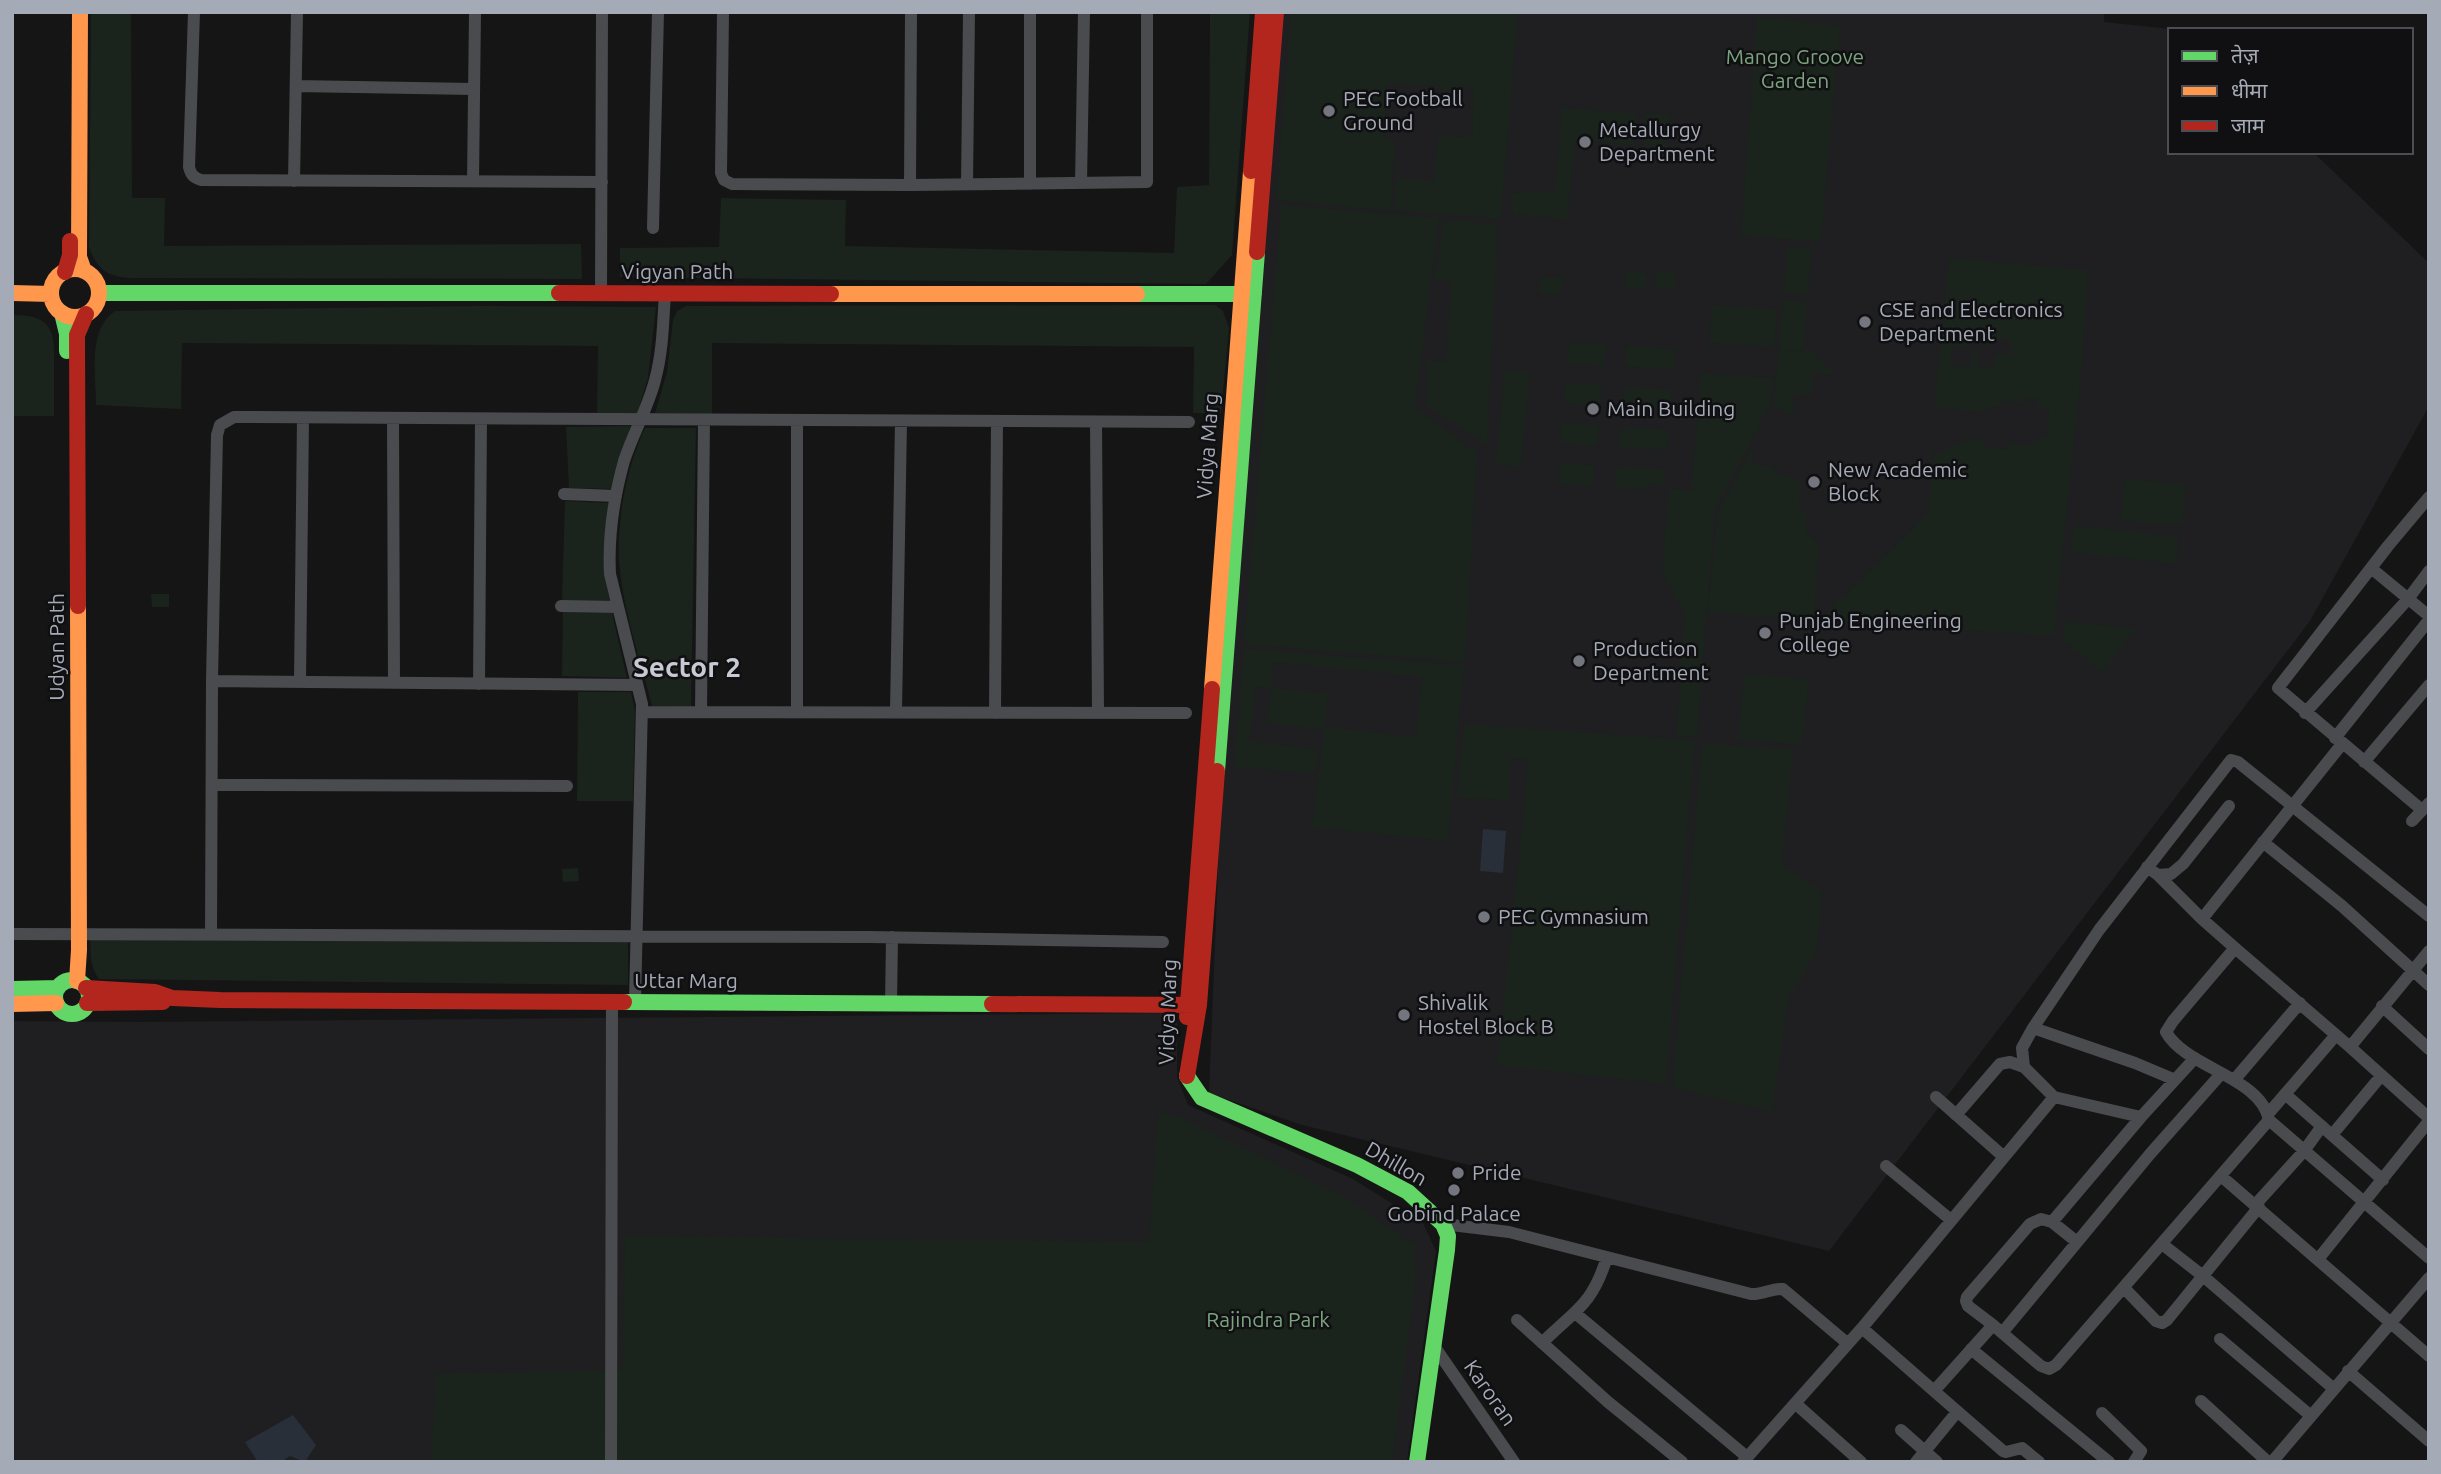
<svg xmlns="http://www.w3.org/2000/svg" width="2441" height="1474" font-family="Ubuntu,'Noto Sans Devanagari',sans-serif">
<rect width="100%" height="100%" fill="#151515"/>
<!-- built -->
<path fill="#1f1f21" d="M1278,12H2104V22L2180,30H2170V152H2313L2429,263V406L2310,621L1829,1251L1302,1125L1209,1093L1227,645Z
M1177,1013V1077L1188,1105L1353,1179L1423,1223L1436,1251L1407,1462H12V1021L135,1022Z"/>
<!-- green -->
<path fill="#1b231d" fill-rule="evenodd" d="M91,12H131L132,198H165L164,246L581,244L582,279L132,278C108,277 97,270 89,247Z
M1210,12H1250L1232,255L1206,284L620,277V248L719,247L721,198L846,200L845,246L1174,253L1177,187L1209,185Z
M1291,12H1518L1501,219L1394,210L1396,178L1434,181L1438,136L1472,137L1474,88L1452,87L1451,93L1441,92V86L1387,83L1384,138L1395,140L1391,211L1276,200Z
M1757,17L1840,26L1821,242L1741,235Z
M1562,108L1637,113L1634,145L1576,140L1567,220L1513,214L1511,193L1555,191Z
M1646,113L1670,115L1667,149L1644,147Z
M1281,205L1439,218L1415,407L1477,453L1465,662L1244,644Z
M1444,219L1498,225L1487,446L1426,405L1427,361L1445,362L1452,281L1434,280Z
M1788,246L1812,248L1808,295L1784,293Z
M1949,258L2088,270L2082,365L2054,636L1823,622V617L1928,513L1934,455L1971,438L1984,439V447L2009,449L2010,443L2034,446V439L2047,437L2049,410L2037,408V397H2026L2025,403L2003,401L2001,407L1988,406V412L1934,408ZM1971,335H1982L1981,345L1992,346L1993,339H2010V355H1995L1994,367H1978V353H1972V367L1951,366L1952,347H1971Z
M1626,272L1647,273L1646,289L1625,288Z
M1655,272L1676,273L1675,289L1654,288Z
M1541,277L1564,278L1562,294L1539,293Z
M1783,300L1807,303L1803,350L1778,349Z
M1215,305L1223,311L1229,328L1221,413H1193L1194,347L712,343V414L655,413L667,372L673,320L677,311L686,306Z
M1712,305L1777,310L1774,347L1709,343Z
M484,306L656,307L648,378L637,414H597L598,346L182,343L181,409L96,405C96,376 87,330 115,311Z
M12,315C51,315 55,329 54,364C54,381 54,399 54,416H12Z
M1569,342L1606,344L1604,365L1567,363Z
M1627,346L1676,349L1674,370L1625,366Z
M1779,350L1813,351L1835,374L1813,373L1812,395L1794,394L1793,416L1773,407Z
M1505,370L1530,372L1521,467L1496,464Z
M1701,373L1774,378L1770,405L1715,510L1697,737L1676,736L1685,614L1662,572L1669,489L1691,491Z
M1565,383L1602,385L1600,406L1564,403Z
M1624,387L1672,390L1670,411L1622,407Z
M1562,422L1599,425L1597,446L1561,443Z
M631,426L613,489L569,488L566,427Z
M1620,427L1669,430L1667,450L1618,447Z
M645,428H696L691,707L652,706C640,658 622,608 619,559C617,517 627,466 645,428Z
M1754,446L1752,464L1771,466L1781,476L1801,480L1799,512L1807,513L1805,530L1819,544L1814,621L1708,612L1718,511Z
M1559,463L1595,465L1594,486L1558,483Z
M1617,467L1665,470L1664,485L1649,484L1648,490L1615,487Z
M2125,479L2186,484L2183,525L2121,521Z
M565,501L610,503C603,540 602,566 612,603L562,601Z
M2074,525L2179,537L2176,564L2071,552Z
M151,594H169V607H152Z
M563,612L612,613L627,678L562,676Z
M2065,621L2136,629L2103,672L2063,641Z
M1244,649L1464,665L1448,841L1312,827L1324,730L1267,723L1271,688L1256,686L1250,741L1318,749L1315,774L1234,767ZM1274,662L1422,677L1416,737L1325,727L1328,694L1272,688Z
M1744,674L1809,679L1802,745L1738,740Z
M578,692H631L635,710L633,801H577Z
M1464,724L1695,740L1666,1084L1497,1065L1525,801L1527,759L1511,758L1509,800L1457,798Z
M1702,743L1793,750L1782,864L1822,892L1817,952L1789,998L1772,1112L1672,1087Z
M578,868L579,881L563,882L562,869Z
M90,937L628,940V985L99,979C89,966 91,952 90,937Z
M1158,1113L1177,1116L1345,1197L1414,1245L1416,1280L1392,1462H431L436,1374L622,1370L625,1236L1149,1242Z"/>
<!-- water -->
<path fill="#282f38" d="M1483,829L1506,831L1503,873L1480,871Z
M293,1415L316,1445L305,1462L290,1456L281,1462H258L245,1442Z"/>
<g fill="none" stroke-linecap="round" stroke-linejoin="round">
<!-- street -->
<path stroke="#494b4e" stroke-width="12" d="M194,12L189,167C191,175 193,177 201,180L602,182
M723,12L721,173L724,180L732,184L910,185L1147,182V12
M1030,12V184
M296,86L474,89
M294,181L297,12
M473,181L475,12
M1081,183L1084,12
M967,184L969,12
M910,185L911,12
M653,228L658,12
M601,293L602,12
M393,419L394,683
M797,421V712
M1096,422L1098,713
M564,494L616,496
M2371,568L2429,616
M561,606L618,607
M212,681L637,685
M300,682L303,418
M479,684L481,419
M642,712L1186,713
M701,712L704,420
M896,712L901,421
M995,713L997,422
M2305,713L2408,599L2429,571
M2335,738L2429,620
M2364,762L2429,685
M212,785L567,786
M2422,810L2278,688L2388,546L2429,497
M2412,821L2429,803
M2263,842L2342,906L2429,985
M2147,867L2158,875L2171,874L2183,864L2229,806
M2158,875L2202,919L2235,948
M2202,919L2342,744
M12,934L869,937L1163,942
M211,934L212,681L217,435L220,425L234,417L1189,422
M635,1002L642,704L610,574C608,536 614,497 624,461C633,433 648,408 655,380C663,351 663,322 665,293
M891,1004L892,937
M2382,1006L2429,1049
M2033,1028L2135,1063L2173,1079
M2350,1047L2429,1118
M2235,1079L2300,1003
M2285,1094L2383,1180
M1936,1097L2004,1157
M2054,1097L2024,1067L2022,1048L2033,1028L2099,930L2231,760L2238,762L2429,916
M2268,1114L2336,1035
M1956,1115L2000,1064L2010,1062L2024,1067
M2269,1120C2261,1077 2186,1068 2166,1032L2173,1021L2235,948L2350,1047L2429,951
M2332,1135L2381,1076
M1886,1166L1951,1220
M2221,1176L2429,1356
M2255,1205L2304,1151L2322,1126
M2052,1222L2141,1117
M1443,1224L1509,1232L1751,1294C1762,1295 1772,1288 1783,1289L1847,1343
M2162,1244L2203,1276L2334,1389
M2319,1258L2429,1121
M2124,1288L2156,1321L2162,1323L2167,1320L2259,1207
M1575,1313L1747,1457
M1517,1320L1608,1402L1682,1462
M1993,1325L1968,1306L1966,1301L1967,1297L2030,1224L2041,1219L2052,1222L2077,1242
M1862,1328L2054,1097L2141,1117L2195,1058
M2002,1333L2150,1154L2221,1074
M2220,1339L2311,1416
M1542,1343C1575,1310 1592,1306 1607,1257
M1434,1346L1514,1462
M1971,1349L2109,1462
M2348,1371L2429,1441
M1934,1391L2003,1451L2006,1452L2022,1448L2039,1462
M2201,1401L2268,1462
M1796,1404L1861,1462
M2102,1413L2141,1451L2134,1462
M1901,1430L1937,1462
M611,1462L612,1002
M1743,1462L1862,1328L1934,1391L1993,1325L2041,1366L2049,1369L2056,1365L2269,1120L2429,1258
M1916,1462L1957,1412
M2272,1462L2429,1278"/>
<!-- fast -->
<path stroke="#63d668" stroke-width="16" d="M99,293H559
M1137,294H1254
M62,313L67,334V351
M1217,771L1257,252
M55 997a17 17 0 1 1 34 0a17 17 0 1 1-34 0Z
M12,989L58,988
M624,1002L992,1004
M1187,1076L1202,1098L1357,1165L1408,1192L1443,1224L1448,1236L1447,1250L1417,1462"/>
<!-- slow -->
<path stroke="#ff974d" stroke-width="16" d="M80,12L79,257L84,271
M51 293a24 24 0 1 1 48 0a24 24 0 1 1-48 0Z
M12,293L51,294
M831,294H1137
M1212,689L1251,171
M77,981L79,950L78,606
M12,1004L56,1003"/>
<!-- jam -->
<path stroke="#b3261e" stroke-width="16" d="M1251,171L1263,12
M1257,252L1276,12
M65,272L70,255V241
M559,293L831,294
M78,606L77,335L86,314
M86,988L155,992L172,998L220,1000L624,1002
M87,1003L163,1002
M992,1004L1199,1005
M1187,1017L1212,689
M1187,1076L1199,1005L1217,771"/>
</g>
<!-- markers -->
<g fill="#73767e" stroke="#100f11" stroke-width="2.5">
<circle cx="1329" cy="111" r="7"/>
<circle cx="1585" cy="142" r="7"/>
<circle cx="1865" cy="322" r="7"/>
<circle cx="1593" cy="409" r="7"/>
<circle cx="1814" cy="482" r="7"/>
<circle cx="1765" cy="633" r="7"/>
<circle cx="1579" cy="661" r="7"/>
<circle cx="1484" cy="917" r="7"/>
<circle cx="1404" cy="1015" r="7"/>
<circle cx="1458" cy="1173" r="7"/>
<circle cx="1454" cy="1190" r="7"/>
</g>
<g text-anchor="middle" stroke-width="5" stroke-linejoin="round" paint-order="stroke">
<!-- park labels -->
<g font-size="21" fill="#7ba480" stroke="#100f11">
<text x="1795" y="64">Mango Groove<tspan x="1795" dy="24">Garden</tspan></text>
<text x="1268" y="1327">Rajindra Park</text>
</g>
<!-- poi labels -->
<g font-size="21" fill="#a5aab7" stroke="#100f11" text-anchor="start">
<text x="1343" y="106">PEC Football<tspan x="1343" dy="24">Ground</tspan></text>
<text x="1599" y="137">Metallurgy<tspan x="1599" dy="24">Department</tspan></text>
<text x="1879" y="317">CSE and Electronics<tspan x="1879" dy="24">Department</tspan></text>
<text x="1607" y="416">Main Building</text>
<text x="1828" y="477">New Academic<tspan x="1828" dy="24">Block</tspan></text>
<text x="1779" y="628">Punjab Engineering<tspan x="1779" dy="24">College</tspan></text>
<text x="1593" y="656">Production<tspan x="1593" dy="24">Department</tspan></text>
<text x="1498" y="924">PEC Gymnasium</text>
<text x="1418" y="1010">Shivalik<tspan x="1418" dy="24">Hostel Block B</tspan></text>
<text x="1472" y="1180">Pride</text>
<text x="1454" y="1221" text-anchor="middle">Gobind Palace</text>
</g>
<!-- street labels -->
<g font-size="21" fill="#a5aab7" stroke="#100f11">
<text x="677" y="279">Vigyan Path</text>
<text transform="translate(1208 446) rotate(-86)" y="7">Vidya Marg</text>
<text transform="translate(57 647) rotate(-90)" y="7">Udyan Path</text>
<text x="686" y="988">Uttar Marg</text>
<text transform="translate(1168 1012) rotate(-88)" y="7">Vidya Marg</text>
<text transform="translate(1396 1164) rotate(30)" y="7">Dhillon</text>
<text transform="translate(1490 1393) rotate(55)" y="7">Karoran</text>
</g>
<!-- district labels -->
<g font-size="28" font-weight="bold" fill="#c7c9d3" stroke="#100f11">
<text x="687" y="677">Sector 2</text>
</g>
</g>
<!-- border -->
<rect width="2441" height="1474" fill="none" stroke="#a5aab7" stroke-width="28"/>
<!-- legend -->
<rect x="2168" y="28" width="245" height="126" fill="#100f11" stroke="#4c4d53" stroke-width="2"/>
<rect x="2182" y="51" width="35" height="10" fill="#63d668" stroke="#4c4d53" stroke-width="2"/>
<text x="2231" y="63" font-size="21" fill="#a5aab7">तेज़</text>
<rect x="2182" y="86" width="35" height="10" fill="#ff974d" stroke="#4c4d53" stroke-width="2"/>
<text x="2231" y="98" font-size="21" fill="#a5aab7">धीमा</text>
<rect x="2182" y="121" width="35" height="10" fill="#b3261e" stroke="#4c4d53" stroke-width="2"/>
<text x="2231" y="133" font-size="21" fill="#a5aab7">जाम</text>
</svg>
